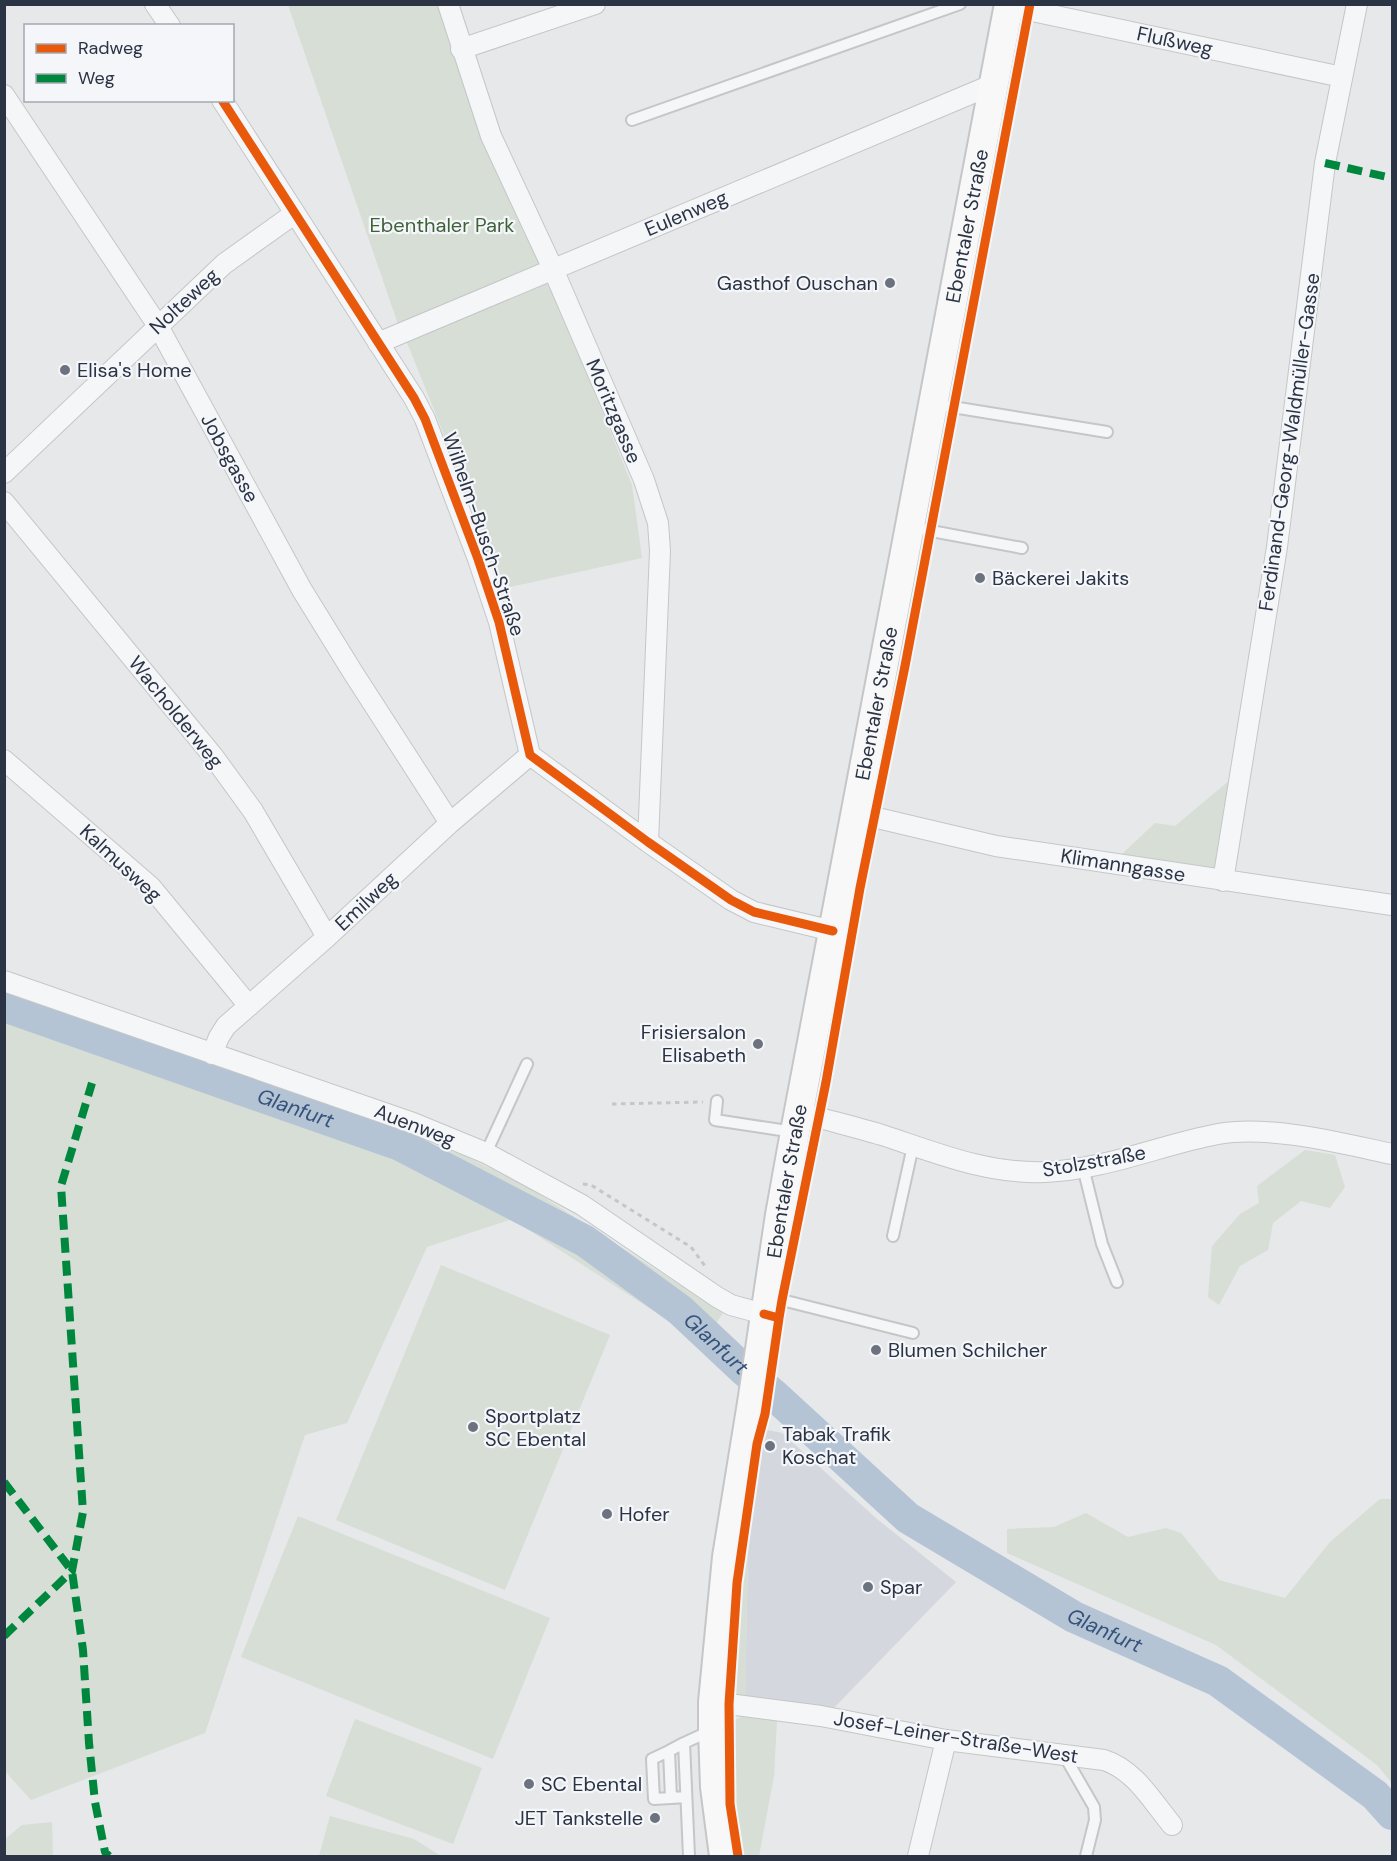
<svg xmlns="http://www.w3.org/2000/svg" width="1397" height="1861" font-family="'DM Sans',sans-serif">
<rect width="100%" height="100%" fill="#e6e8ea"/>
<!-- built -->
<path fill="#d4d7dd" d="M763,1429L782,1433L877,1519L956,1582L830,1712L745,1701L748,1550L758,1456Z"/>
<!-- green -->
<path fill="#d6ded6" d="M288,5H438L454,57L485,143L542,268L399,327Z
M548,279L632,485L642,558L501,589L439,422L406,340Z
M1236,775L1221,869L1122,854L1155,823L1175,826Z
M4,995L465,1156L528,1187L723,1313L703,1343L512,1219L427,1247L347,1423L305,1435L205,1733L31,1800L4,1770Z
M1305,1150L1335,1155L1345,1187L1330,1208L1301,1201L1273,1223L1268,1250L1240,1266L1219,1305L1208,1297L1212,1246L1240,1214L1259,1203L1257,1186Z
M441,1265L610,1335L505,1590L336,1520Z
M1380,1499H1392V1783L1377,1765L1216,1645L1007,1553V1529L1054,1527L1086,1513L1128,1537L1166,1528L1181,1533L1219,1580L1285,1598L1330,1542Z
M298,1516L550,1618L493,1759L241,1657Z
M748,1550L745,1701L735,1694L731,1688L739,1587Z
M742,1716L777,1720L774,1776L759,1856H742L735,1805L733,1721Z
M355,1719L482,1768L453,1844L326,1796Z
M330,1816L414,1839L441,1856H319Z
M52,1822L53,1856H5V1839L22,1825Z"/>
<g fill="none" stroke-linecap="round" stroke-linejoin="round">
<!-- river -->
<path stroke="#b4c4d5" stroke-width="32" id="s1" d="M4,1006L400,1145L585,1241L680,1310L745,1371L774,1395L908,1518L1074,1617L1218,1681L1375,1795L1392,1814"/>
<defs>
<path id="service" d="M632,120L960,4
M934,404L1107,432
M910,527L1022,548
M717,1101L715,1120L794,1132
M486,1153L527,1064
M1083,1167L1102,1244L1117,1282
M893,1236L913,1146
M770,1297L913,1333
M684,1743L669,1751L671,1798L686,1797
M669,1751L652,1759L654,1799L671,1798
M1064,1755L1094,1807L1095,1820L1086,1856
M689,1856L684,1743L710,1731"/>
<path id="minor" d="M155,4L170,26
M448,4L491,136L553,269L644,480L658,523L660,551L648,842
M1009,6L1342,77
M461,49L595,4
M4,95L158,326L302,590L352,671L450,823
M222,100L414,398L425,419L478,559L499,622L530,755L648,842L731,900L754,912L833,931
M378,343L994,84
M4,473L224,264L294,214
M4,502L213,756L253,811L327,937
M4,760L151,887L249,1006
M856,813L996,846L1392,905
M1223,881L1277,547L1325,163L1357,4
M4,981L413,1123L486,1153L582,1205L717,1297L731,1305L764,1314
M212,1054L219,1037L226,1026L327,937L450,823L530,755
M799,1112C826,1120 855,1127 882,1135C937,1153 986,1174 1045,1172C1104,1170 1160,1145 1218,1134C1270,1125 1340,1143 1392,1154
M713,1702L821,1716L946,1740L1104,1760C1135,1770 1152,1801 1172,1825
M918,1856L946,1740"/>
<g id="secondary">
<path id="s2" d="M724,1856L715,1787L713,1730V1702L727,1557L752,1403L780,1215L795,1132L1009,4"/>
</g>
</defs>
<!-- service casing -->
<use href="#service" stroke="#c4c6c8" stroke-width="14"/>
<!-- minor casing -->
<use href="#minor" stroke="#c4c6c8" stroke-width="22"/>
<!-- secondary casing -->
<use href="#secondary" stroke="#c4c6c8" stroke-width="32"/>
<!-- path -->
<path stroke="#c5c6ca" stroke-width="3" stroke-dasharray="4.5 4.5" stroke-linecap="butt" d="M612,1104L703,1102
M583,1184L591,1185L691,1247L705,1266"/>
<!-- service -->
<use href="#service" stroke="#f5f6f7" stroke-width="10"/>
<!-- minor -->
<use href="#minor" stroke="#f5f6f7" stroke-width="20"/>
<!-- secondary -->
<use href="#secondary" stroke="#f8f8f8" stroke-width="28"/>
<!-- quiet -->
<path stroke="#00873e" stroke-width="8" stroke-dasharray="15 8" stroke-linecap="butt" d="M1325,163L1392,178
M4,1482L72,1571L83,1650L89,1743L95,1802L105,1852L109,1856
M4,1636L72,1571L83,1512L61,1186L92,1083"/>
<defs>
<path id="cycleway" d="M222,100L414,398L425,419L478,559L499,622L530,755L648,842L731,900L754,912L833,931
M764,1314L779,1318L782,1300L826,1082L860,888L905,666L1030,4
M738,1856L730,1804L729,1704L737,1583L757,1444L765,1414L779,1318"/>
</defs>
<!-- cycleway casing -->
<use href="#cycleway" stroke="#f4f6f9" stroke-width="13"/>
<!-- cycleway -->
<use href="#cycleway" stroke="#e8590c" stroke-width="9"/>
</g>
<!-- markers -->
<g fill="#6c737f" stroke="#f4f6f9" stroke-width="2">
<circle cx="890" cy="283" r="6"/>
<circle cx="65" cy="370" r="6"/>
<circle cx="980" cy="578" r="6"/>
<circle cx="758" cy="1044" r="6"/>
<circle cx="876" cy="1350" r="6"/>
<circle cx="473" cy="1427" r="6"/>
<circle cx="770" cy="1446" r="6"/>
<circle cx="607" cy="1514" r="6"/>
<circle cx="868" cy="1587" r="6"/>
<circle cx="529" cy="1784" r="6"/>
<circle cx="655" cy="1818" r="6"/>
</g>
<g text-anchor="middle" stroke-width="4.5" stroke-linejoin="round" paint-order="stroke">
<!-- street labels -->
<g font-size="20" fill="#2b3445" stroke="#f4f6f9">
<text transform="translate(1175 41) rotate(12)" y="7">Flußweg</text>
<text transform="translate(686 213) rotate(-23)" y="7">Eulenweg</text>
<text dy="7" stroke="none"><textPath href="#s2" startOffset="1653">Ebentaler Straße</textPath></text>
<text transform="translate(184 301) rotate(-43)" y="7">Nolteweg</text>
<text transform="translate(614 411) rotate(67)" y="7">Moritzgasse</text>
<text transform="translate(1289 442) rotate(-82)" y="7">Ferdinand-Georg-Waldmüller-Gasse</text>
<text transform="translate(230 458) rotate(61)" y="7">Jobsgasse</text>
<text transform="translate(484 534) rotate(71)" y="7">Wilhelm-Busch-Straße</text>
<text dy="7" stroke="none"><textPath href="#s2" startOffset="1167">Ebentaler Straße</textPath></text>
<text transform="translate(176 712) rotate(51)" y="7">Wacholderweg</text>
<text transform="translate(121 863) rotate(43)" y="7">Kalmusweg</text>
<text transform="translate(1123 865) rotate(9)" y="7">Klimanngasse</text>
<text transform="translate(366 901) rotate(-43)" y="7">Emilweg</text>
<text transform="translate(415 1125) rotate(21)" y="7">Auenweg</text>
<text transform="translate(1094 1161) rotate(-10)" y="7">Stolzstraße</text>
<text dy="7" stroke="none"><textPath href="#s2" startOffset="681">Ebentaler Straße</textPath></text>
<text transform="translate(956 1737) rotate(9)" y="7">Josef-Leiner-Straße-West</text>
</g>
<!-- park labels -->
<g font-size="20" fill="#3f6138" stroke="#f4f6f9">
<text x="442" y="232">Ebenthaler Park</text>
</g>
<!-- poi labels -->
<g font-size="20" fill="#2b3445" stroke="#f4f6f9" text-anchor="start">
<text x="878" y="290" text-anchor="end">Gasthof Ouschan</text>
<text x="77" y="377">Elisa's Home</text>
<text x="992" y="585">Bäckerei Jakits</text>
<text x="746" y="1039" text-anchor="end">Frisiersalon<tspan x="746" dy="23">Elisabeth</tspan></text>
<text x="888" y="1357">Blumen Schilcher</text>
<text x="485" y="1423">Sportplatz<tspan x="485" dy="23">SC Ebental</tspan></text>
<text x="782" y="1441">Tabak Trafik<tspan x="782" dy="23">Koschat</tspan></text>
<text x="619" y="1521">Hofer</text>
<text x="880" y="1594">Spar</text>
<text x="541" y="1791">SC Ebental</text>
<text x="643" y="1825" text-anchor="end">JET Tankstelle</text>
</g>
<!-- water labels -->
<g font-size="21" font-style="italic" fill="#34527a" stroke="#f4f6f9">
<text dy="7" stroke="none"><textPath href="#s1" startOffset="309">Glanfurt</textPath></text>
<text dy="7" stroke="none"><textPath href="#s1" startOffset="795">Glanfurt</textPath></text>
<text dy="7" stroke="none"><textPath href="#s1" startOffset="1281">Glanfurt</textPath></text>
</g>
</g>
<!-- border -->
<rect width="1397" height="1861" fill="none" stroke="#2b3445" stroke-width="12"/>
<!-- legend -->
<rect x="24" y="24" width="210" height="78" fill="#f4f6f9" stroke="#a4a8b1" stroke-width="1.5"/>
<rect x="36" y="44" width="30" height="9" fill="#e8590c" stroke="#a4a8b1" stroke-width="1.5"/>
<text x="78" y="54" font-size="18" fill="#2b3445">Radweg</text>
<rect x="36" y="74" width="30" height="9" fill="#00873e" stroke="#a4a8b1" stroke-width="1.5"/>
<text x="78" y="84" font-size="18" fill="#2b3445">Weg</text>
</svg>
